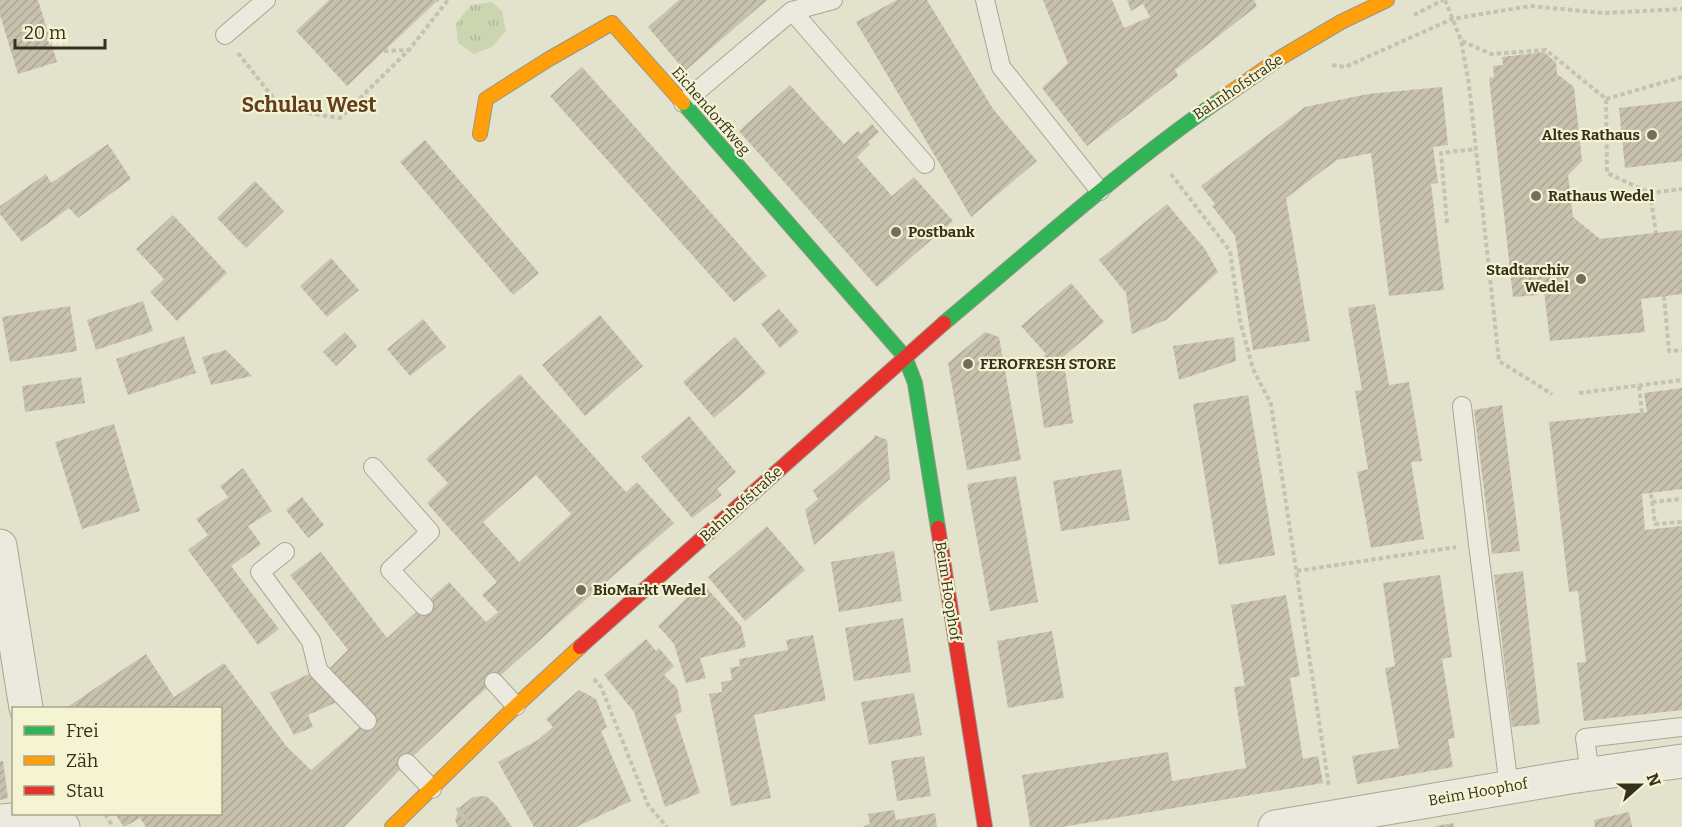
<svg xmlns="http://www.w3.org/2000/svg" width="1682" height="827" font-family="Bitter,serif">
<defs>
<pattern id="park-tufts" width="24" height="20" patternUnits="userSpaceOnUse" patternTransform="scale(1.5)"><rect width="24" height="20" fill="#cbd5af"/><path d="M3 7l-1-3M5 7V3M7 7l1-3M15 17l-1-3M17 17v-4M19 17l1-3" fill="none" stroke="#afb796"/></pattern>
<pattern id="building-hatch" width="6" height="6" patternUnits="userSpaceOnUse" patternTransform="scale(1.5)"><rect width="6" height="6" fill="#c7c1ae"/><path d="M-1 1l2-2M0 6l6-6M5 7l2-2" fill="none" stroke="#aca695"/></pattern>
</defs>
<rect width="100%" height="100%" fill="#e3e2cd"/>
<!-- park -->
<path fill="url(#park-tufts)" d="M492,2L502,11L506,31L492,47L474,54L458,43L456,24L471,5Z"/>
<!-- building -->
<path fill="url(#building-hatch)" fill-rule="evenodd" d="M0,0H38L57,62L18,74L0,15Z
M329,0H438L347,86L296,31Z
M679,0H767L685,71L648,27Z
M897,0H927L993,109L1037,161L971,217L856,22Z
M1043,0H1112L1124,28L1150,17L1143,4L1131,11L1127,0H1254L1257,6L1175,70L1178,76L1087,146L1042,88L1068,63Z
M1544,52L1556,63L1557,74L1574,87L1582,161L1568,175L1573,217L1600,239L1682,230V294L1641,299L1645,332L1550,341L1543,283H1536L1538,295L1513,297L1489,78L1494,77L1493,66L1503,65L1502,57Z
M582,67L767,276L734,302L550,96Z
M790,85L844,144L858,131L861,134L872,124L879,132L868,142L870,144L857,157L892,196L914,177L953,221L877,287L739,131Z
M1442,87L1448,145L1433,147L1438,183L1431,184L1444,290L1389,296L1371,153L1337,160L1286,198L1310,341L1253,350L1235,236L1212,206L1215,204L1201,186L1305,107L1368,94Z
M1682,101V161L1625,168L1619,108Z
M425,140L539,273L513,295L400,162Z
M108,144L131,179L78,218L69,208L22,242L0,214V206L46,174L51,183Z
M255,181L284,211L246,248L217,218Z
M1167,204L1205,249L1218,272L1166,320L1132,334L1126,293L1099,260Z
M173,215L227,273L177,321L150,292L164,279L136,249Z
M331,258L359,290L327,317L300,286Z
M1071,283L1104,322L1063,357L1073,423L1044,428L1035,365L1046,354L1021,326Z
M143,301L153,331L96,350L87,320Z
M1375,304L1389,385L1409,382L1422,461L1411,462L1424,539L1371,548L1357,472L1368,469L1355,391L1362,390L1348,308Z
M70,306L77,351L10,362L2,317Z
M779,309L799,332L780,348L761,324Z
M600,315L643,366L585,416L542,365Z
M423,319L446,347L410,376L387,349Z
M345,332L357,346L336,366L323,352Z
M985,332L999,337L1021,460L967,470L948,363Z
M184,336L196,373L128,395L116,359Z
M735,337L766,373L714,418L683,382Z
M1234,337L1236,361L1179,380L1173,346Z
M226,350L252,376L211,385L202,357Z
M520,374L626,492L637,482L674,523L568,615L462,710L412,757L344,827H146L140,818L124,827L115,814H220V708H66L146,654L174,697L224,663L287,747L311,770L367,721L328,670L348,650L290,575L321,552L387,638L449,582L486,622L498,612L482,595L497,582L427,503L448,483L426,459ZM536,475L571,514L519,562L483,522Z
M81,377L85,403L25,412L22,386Z
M1682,388V489L1642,494L1645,530L1682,526V710L1584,721L1577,663L1586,662L1578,591L1569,592L1549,422L1647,412L1644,393Z
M1248,395L1275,555L1219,565L1193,404Z
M1502,405L1520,551L1492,554L1474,410Z
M689,416L736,472L717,489L722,495L692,518L641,457Z
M114,424L140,511L82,529L55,442Z
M875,435L887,440L890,479L814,545L805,510L818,499L813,491L873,439Z
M243,468L272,511L248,526L261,544L231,566L279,629L258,645L188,550L208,535L196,519L228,497L220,486Z
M1121,469L1130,520L1061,531L1053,481Z
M1016,476L1038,602L990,611L967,484Z
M302,497L324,525L308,538L286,510Z
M767,526L805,570L745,621L708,577Z
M894,551L902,601L839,612L831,562Z
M1523,571L1540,724L1512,727L1494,575Z
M1440,575L1452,657L1442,659L1455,738L1448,739L1453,767L1357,784L1352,756L1399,748L1385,668L1395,666L1383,583Z
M702,583L741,626L746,647L700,658L706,678L686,683L674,644L658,626Z
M1286,595L1300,676L1290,678L1303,759L1318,756L1323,783L1062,827H1030L1022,775L1168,752L1172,781L1246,768L1234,687L1245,686L1231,605Z
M903,618L911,672L854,681L845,628Z
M1052,631L1064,698L1008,708L997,641Z
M813,635L826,700L754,715L771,798L731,806L709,694L722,692L721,682L732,680L730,668L740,666L739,659L788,650L786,640Z
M646,639L656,651L659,648L674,666L664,675L677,688L682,712L675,715L700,793L665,807L634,712L604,675Z
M313,672L339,701L308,715L313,727L294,735L270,693Z
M579,690L596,699L607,727L601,731L631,801L576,827H534L498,762L538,740L553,727L546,719Z
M914,693L922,735L869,745L861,702Z
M924,756L931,796L897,801L891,761Z
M0,761H3L8,798L0,800Z
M486,796L496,805L512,827H458L455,820L460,807L473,797Z
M894,810L896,820L935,813L937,827H862L870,824L868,814Z
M1629,812L1632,827H1595L1594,820Z
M1453,823L1454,827H1436V826Z"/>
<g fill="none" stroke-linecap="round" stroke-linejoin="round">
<defs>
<path id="lane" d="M985,0L1001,67L1100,191
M792,11L833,0
M225,35L266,0
M683,103L792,11L925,164
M1462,406L1478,544L1509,787
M373,467L430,532L390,570L424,606
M285,552L260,572L311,641L318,670L367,721
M494,682L516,706
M407,763L432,789
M1590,774L1585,738L1682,727"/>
<path id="street" d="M0,546L26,708
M0,821L43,817L63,827
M1275,827L1570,777L1682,761"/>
<path id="fast" d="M683,103L905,357L915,383L938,528
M944,323C1036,246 1125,165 1224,97"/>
<path id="slow" d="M1224,97L1280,58L1341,22L1387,0
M480,134L486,99L549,59L612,23L683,103
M392,827L516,706L580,647"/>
<path id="jam" d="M938,528L985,827
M580,647L944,323"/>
</defs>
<!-- lane casing -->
<use href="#lane" stroke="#a8a695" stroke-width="20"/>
<!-- street casing -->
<use href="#street" stroke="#a8a695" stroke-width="35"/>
<!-- fast casing -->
<use href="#fast" stroke="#989586" stroke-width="16"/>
<!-- slow casing -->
<use href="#slow" stroke="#989586" stroke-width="16"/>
<!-- jam casing -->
<use href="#jam" stroke="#989586" stroke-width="16"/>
<!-- path -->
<path stroke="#c4c2b4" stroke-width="4" stroke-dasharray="4.5 3" stroke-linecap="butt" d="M437,0H439
M1445,0L1461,40L1469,85L1499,361L1552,394
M1414,15L1443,0
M1462,41L1491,54L1546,50L1606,99L1607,173L1650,193L1682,189
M384,51L408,50
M238,53L282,109L340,118L409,50L448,0
M1332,65L1345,67L1452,19L1530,6L1604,13L1682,9
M1606,99L1682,77
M1171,174L1230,251L1240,321L1253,369L1271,404L1329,787
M1650,193L1656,233
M1447,223L1441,153L1476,149
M1664,296L1669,351L1682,350
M1639,386L1642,413
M1579,393L1682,380
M1651,494L1655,524L1682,522
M1652,502L1682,499
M1297,571L1456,547
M594,679L601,687L648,805L667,827
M457,808L472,827
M105,814L113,827"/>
<!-- lane -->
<use href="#lane" stroke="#eceade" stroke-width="18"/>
<!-- street -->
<use href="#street" stroke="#eceade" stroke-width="33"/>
<!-- fast -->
<use href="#fast" stroke="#30b455" stroke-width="14"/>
<!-- slow -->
<use href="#slow" stroke="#ff9f0a" stroke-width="14"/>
<!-- jam -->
<use href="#jam" stroke="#e5322d" stroke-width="14"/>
</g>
<!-- markers -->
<g fill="#736e5b" stroke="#f4f3d2" stroke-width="2">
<circle cx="1652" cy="135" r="6"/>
<circle cx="1536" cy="196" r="6"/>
<circle cx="896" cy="232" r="6"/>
<circle cx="1581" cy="279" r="6"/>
<circle cx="968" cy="364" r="6"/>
<circle cx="581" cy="590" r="6"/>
</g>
<g text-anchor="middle" stroke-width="4.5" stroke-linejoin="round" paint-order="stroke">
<!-- street labels -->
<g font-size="15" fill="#36301e" stroke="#f4f3d2">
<text transform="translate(1238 87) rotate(-34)" y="5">Bahnhofstraße</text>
<text transform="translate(711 111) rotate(49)" y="5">Eichendorffweg</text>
<text transform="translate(741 504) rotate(-42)" y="5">Bahnhofstraße</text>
<text transform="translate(948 591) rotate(81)" y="5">Beim Hoophof</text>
<text transform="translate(1478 792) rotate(-10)" y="5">Beim Hoophof</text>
</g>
<!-- poi labels -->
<g font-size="15" font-weight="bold" fill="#36301e" stroke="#f4f3d2" text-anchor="start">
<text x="1640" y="140" text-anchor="end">Altes Rathaus</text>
<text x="1548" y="201">Rathaus Wedel</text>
<text x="908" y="237">Postbank</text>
<text x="1569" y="275" text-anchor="end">Stadtarchiv<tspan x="1569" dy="17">Wedel</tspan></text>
<text x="980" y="369">FEROFRESH STORE</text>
<text x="593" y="595">BioMarkt Wedel</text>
</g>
<!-- district labels -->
<g font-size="21" font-weight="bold" fill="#623d1f" stroke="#f4f3d2">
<text x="309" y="112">Schulau West</text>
</g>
</g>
<!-- legend -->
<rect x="12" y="707" width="210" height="108" fill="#f4f3d2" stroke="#a8a58a" stroke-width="1.5"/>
<rect x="24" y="726" width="30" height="9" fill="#30b455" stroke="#a8a58a" stroke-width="1.5"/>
<text x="66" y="737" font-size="18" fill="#36301e">Frei</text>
<rect x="24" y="756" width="30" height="9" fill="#ff9f0a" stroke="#a8a58a" stroke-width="1.5"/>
<text x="66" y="767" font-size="18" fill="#36301e">Zäh</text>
<rect x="24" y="786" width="30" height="9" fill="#e5322d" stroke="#a8a58a" stroke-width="1.5"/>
<text x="66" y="797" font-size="18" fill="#36301e">Stau</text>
<!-- north arrow -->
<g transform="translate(1640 785) rotate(69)" stroke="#f4f3d2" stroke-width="4.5" paint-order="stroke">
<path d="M0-4.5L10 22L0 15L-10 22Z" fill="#36301e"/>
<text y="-9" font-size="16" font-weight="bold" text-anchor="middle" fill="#36301e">N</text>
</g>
<!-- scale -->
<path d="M15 39v9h90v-9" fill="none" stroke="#36301e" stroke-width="3"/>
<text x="24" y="39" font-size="18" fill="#36301e" stroke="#f4f3d2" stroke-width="4.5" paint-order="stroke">20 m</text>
</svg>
